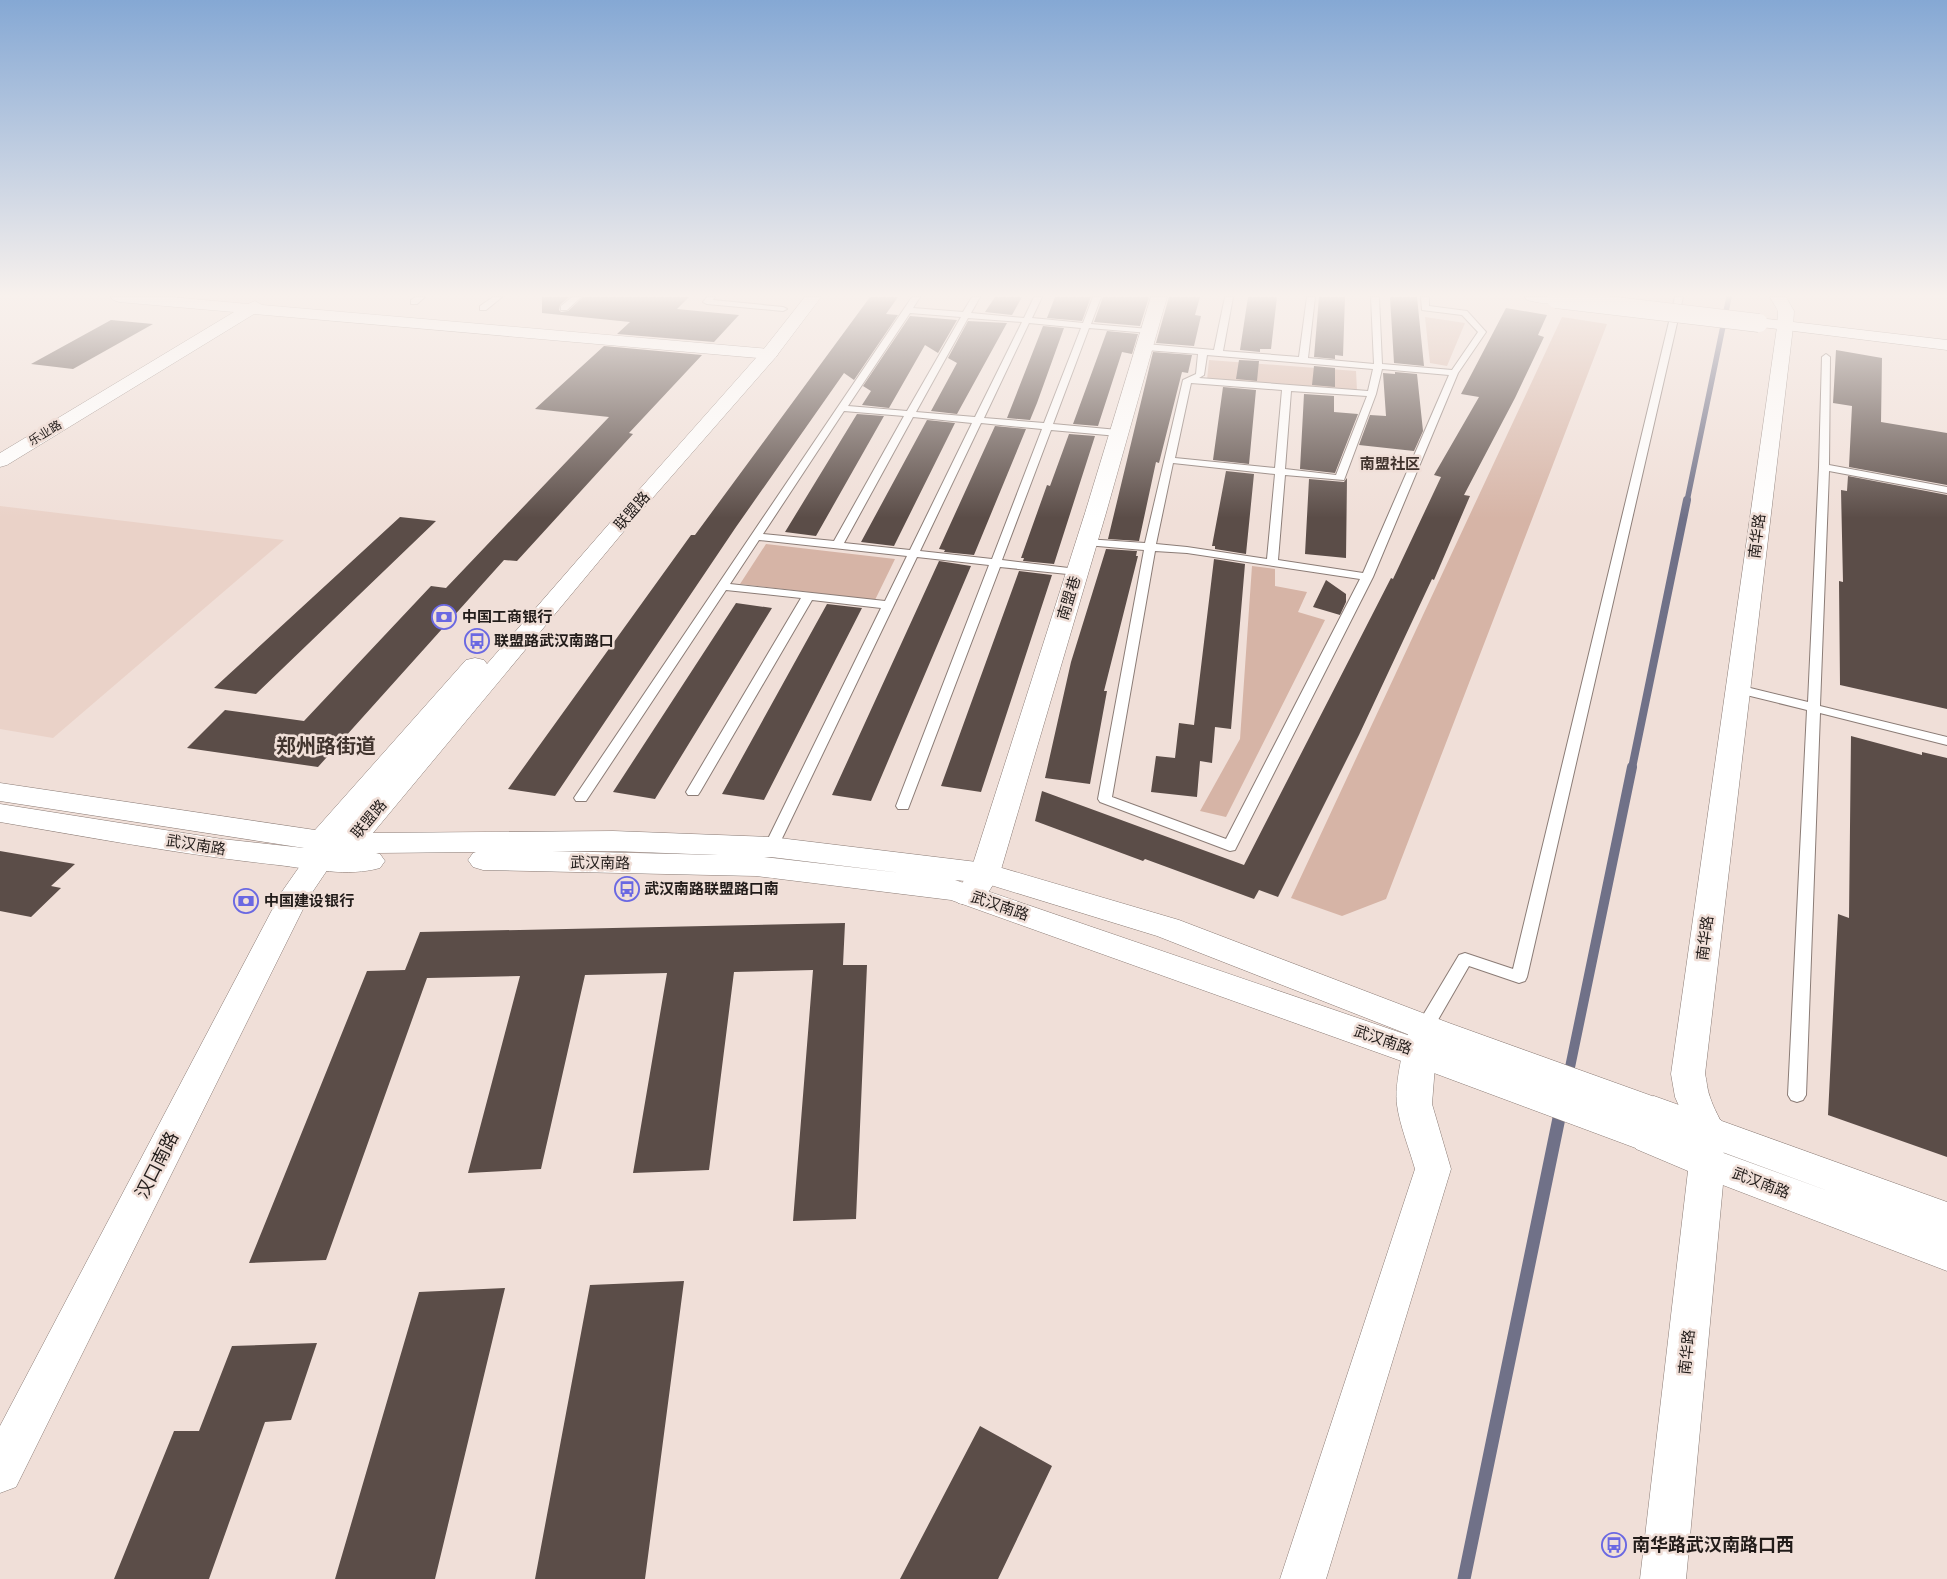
<svg xmlns="http://www.w3.org/2000/svg" width="1947" height="1579" font-family="Ubuntu,'Noto Sans SC',sans-serif">
<rect width="100%" height="100%" fill="#f0dfd8"/>
<!-- built -->
<path fill="#ead2c8" d="M0,506L284,540L53,738L0,729Z"/>
<!-- green -->
<path fill="#d6b4a6" d="M1425,317L1465,323L1447,366L1430,363Z
M1562,317L1607,324L1386,899L1342,916L1291,898Z
M1209,360L1356,371L1357,391L1207,380Z
M766,544L895,559L875,600L740,584Z
M1252,566L1275,569V586L1307,592L1298,612L1325,620L1226,817L1200,811L1240,739Z"/>
<g fill="none" stroke-linecap="round" stroke-linejoin="round">
<!-- stream-far3 -->
<path stroke="#707188" stroke-width="5.5" d="M1687,501L1729,297"/>
<!-- stream-far2 -->
<path stroke="#707188" stroke-width="8" d="M1632,768L1687,500"/>
<!-- stream-far1 -->
<path stroke="#707188" stroke-width="10" d="M1568,1077L1632,767
M1559,1119L1561,1109"/>
<!-- stream -->
<path stroke="#707188" stroke-width="13" d="M1464,1579L1559,1118"/>
</g>
<!-- building -->
<path fill="#5b4d48" d="M542,297H569L560,305L559,310L561,312L568,311L583,297H689L677,309L739,315L714,342L617,334L630,322L542,313Z
M870,297H898L886,314L898,315L854,380L844,373L736,527L555,796L508,789L691,535H695Z
M995,297H1022L1012,315L985,312Z
M1055,297H1091L1082,321L1047,318Z
M1103,297H1149L1140,326L1094,322Z
M1169,297H1200L1195,315L1201,316L1194,346L1156,343Z
M1248,297H1277L1271,349H1260V352L1240,350Z
M1319,297H1345L1343,356L1335,355V359L1314,357Z
M1390,297H1417L1424,366L1394,363Z
M1506,308L1547,315L1538,335L1544,337L1515,398L1464,495L1470,496L1434,580L1432,579L1359,735L1278,897L1259,890L1254,899L1145,859L1143,861L1035,821L1042,791L1244,865L1391,578L1393,579L1441,477L1434,475L1479,397L1461,394Z
M910,316L957,320L938,353L925,345L889,408L862,405L871,391L863,386Z
M111,320L153,324L73,369L31,364Z
M968,321L1007,323L957,414L931,411L957,363L948,358Z
M1043,326L1064,328L1037,403L1030,420L1007,418Z
M1107,331L1138,334L1132,354L1122,352L1098,426L1073,424Z
M604,346L702,355L629,433L633,434L517,561L504,560L318,767L187,748L225,710L304,721L431,586L446,588L609,417L535,409Z
M1836,350L1882,358L1881,422L1947,433V485L1849,467L1852,406L1833,403Z
M1153,352L1192,355L1188,373L1182,372L1159,463L1156,462L1139,541L1108,539Z
M1239,360L1259,361L1257,381L1236,379Z
M1314,366L1335,368V387L1312,385Z
M1395,372L1417,374L1423,431L1414,451L1359,445L1370,415L1386,416L1383,373L1395,374Z
M1223,387L1256,390L1249,464L1213,460Z
M1304,394L1334,396V412L1358,414L1335,473L1300,469Z
M857,414L884,416L816,536L785,532Z
M927,420L955,423L894,546L861,542Z
M995,426L1026,429L974,555L944,552L945,550L939,549Z
M1069,434L1095,436L1054,564L1023,561L1024,558H1021L1047,485L1050,486Z
M1226,471L1254,474L1246,554L1215,549V546H1212Z
M1848,476L1947,495V709L1840,685L1839,581L1843,582L1841,490L1847,491Z
M1347,478L1346,558L1305,554L1309,479L1344,482Z
M400,517L436,521L256,694L214,688Z
M1106,549L1137,551L1136,556H1138L1104,691H1107L1090,784L1045,778L1071,662Z
M1214,559L1245,564L1231,729L1215,727L1212,763L1200,761L1197,797L1151,792L1156,756L1175,758L1179,723L1194,725Z
M939,561L971,566L871,801L832,795Z
M1019,571L1052,575L981,792L941,786Z
M1326,580L1346,594V602L1340,615L1313,607Z
M736,603L772,608L655,799L613,792Z
M827,604L862,608L764,800L722,794Z
M1851,736L1922,755V752L1947,758V1157L1828,1115L1838,914L1849,918Z
M0,851L75,864L51,886L61,888L31,917L0,911Z
M845,923L843,965H867L856,1219L793,1221L813,970L734,972L709,1170L633,1173L667,973L585,975L541,1169L468,1173L520,976L427,978L326,1260L249,1263L367,971L405,970L420,932Z
M684,1281L645,1579H535L590,1285Z
M505,1288L435,1579H335L419,1292Z
M317,1343L291,1420L265,1422L209,1579H114L174,1431H199L232,1346Z
M980,1426L1052,1466L998,1579H900Z"/>
<g fill="none" stroke-linecap="round" stroke-linejoin="round">
<defs>
<path id="service" d="M416,297H425L417,304H411V300Z
M493,297H502L486,310H480V306Z
M572,297H581L567,310H561V306Z
M707,297H715L713,300L783,307L787,309L783,311L707,304L703,302Z
M912,297H920L913,308L963,312L972,297H980L971,313L1024,318L1034,297H1042L1032,318L1083,323L1093,297H1101L1091,324L1149,329L1153,331L1149,333L1089,328L1053,424L1118,430L1123,433L1118,436L1051,430L1002,560L1077,569L1083,572L1077,575L1000,567L908,809H898L896,806L989,565L917,557L776,851H766L764,847L881,608L812,600L700,792L698,795H688L686,792L801,598L726,590L586,801H576L574,798L576,795ZM910,313L961,317L907,411L848,406ZM968,318L1022,322L975,417L916,412ZM1029,323L1081,328L1044,423L984,418ZM844,411L904,416L834,541L763,534ZM913,417L972,423L910,550L844,543ZM981,423L1042,429L992,559L920,551ZM759,540L907,556L885,601L730,584Z
M1225,297H1233L1223,351L1299,357L1307,297H1315L1308,358L1374,364L1371,297H1379L1382,364L1452,370L1478,332L1462,315L1422,310L1421,297H1429V306L1467,311L1486,332L1458,373L1373,577L1237,846L1235,850L1230,851L1100,802L1098,799L1144,550L1086,545L1081,542L1086,539L1145,543L1183,380L1196,374L1198,354L1146,350L1142,347L1146,344L1214,350ZM1207,355L1373,369L1368,391L1199,378L1204,375ZM1382,369L1449,375L1363,573L1278,560L1285,475L1344,480L1376,394ZM1191,383L1282,390L1275,468L1175,458ZM1291,391L1367,396L1336,475L1285,469ZM1173,463L1275,474L1267,559L1187,547L1156,544ZM1155,551L1187,553L1360,579L1226,839L1112,797Z
M1675,297H1683L1527,977L1525,981L1519,983L1469,966L1431,1032L1425,1034L1419,1032L1417,1027L1419,1022L1459,955L1465,953L1513,969Z
M1826,354L1830,357L1829,465L1947,487V493L1829,471L1820,706L1947,737V745L1820,713L1806,1095L1803,1100L1797,1102L1791,1100L1788,1095L1807,710L1734,692L1732,689L1738,685L1808,702L1819,467L1822,357Z"/>
<path id="minor" d="M111,297H171L248,304L255,301L262,305L769,349L775,350L778,354L775,358L769,359L254,314L7,465L0,467V453L234,312L119,302L113,300Z
M1151,297H1167L1106,513L1000,873C989,891 982,910 958,903L954,895L971,870L1085,513Z
M1770,297H1786L1794,311L1793,327L1705,1074C1707,1081 1707,1090 1710,1097C1718,1122 1734,1132 1721,1159L1708,1164L1695,1159L1690,1148V1131L1675,1097L1671,1074L1777,327L1778,311Z
M319,850L329,853L334,860L309,897L16,1487L0,1493V1426L281,893L309,853Z
M1425,1018L1437,1022L1442,1031L1436,1053L1432,1104L1451,1169L1326,1579H1280L1415,1169C1409,1148 1400,1126 1397,1105C1394,1086 1404,1039 1413,1022Z"/>
<path id="tertiary" d="M1525,297H1562L1564,299L1562,302C1551,305 1538,303 1527,300Z
M1759,318L1947,340V350L1753,326L1751,323L1753,320Z
M1654,1096L1721,1120L1726,1131L1721,1142L1708,1146L1700,1143L1720,1152L1725,1163L1686,1579H1640L1688,1171L1636,1149L1631,1138L1636,1127L1647,1123L1642,1121L1636,1111L1642,1101Z"/>
<path id="secondary" d="M805,297H821L775,358L629,525L373,833L613,831L771,837L985,863L1179,920L1449,1023L1666,1101L1672,1111L1666,1121L1656,1125L1662,1127L1667,1138L1662,1149L1649,1153L1407,1063L951,900L756,876L483,870L473,867L468,860L473,853L476,852L376,853L380,854L385,861L380,868C348,877 311,869 278,865C185,855 93,838 0,822V804L222,839L304,848L0,801V783L315,830L466,660L475,658L484,660L487,664L615,517L763,350ZM552,851H613L718,855ZM764,857H771L902,873ZM955,880L984,883L1157,936L1425,1041Z
M1708,1116L1947,1202V1271L1694,1174L1689,1163L1694,1152L1707,1147L1831,1192L1695,1142L1690,1131L1695,1120Z"/>
</defs>
<!-- service casing -->
<use href="#service" stroke="#8b7c76" stroke-width="2"/>
<!-- minor casing -->
<use href="#minor" stroke="#8b7c76" stroke-width="1"/>
<!-- tertiary casing -->
<use href="#tertiary" stroke="#8b7c76" stroke-width="1"/>
<!-- secondary casing -->
<use href="#secondary" stroke="#8b7c76" stroke-width="1"/>
<!-- service -->
<use href="#service" fill="#fff" fill-rule="evenodd"/>
<!-- minor -->
<use href="#minor" fill="#fff" fill-rule="evenodd"/>
<!-- tertiary -->
<use href="#tertiary" fill="#fff" fill-rule="evenodd"/>
<!-- secondary -->
<use href="#secondary" fill="#fff" fill-rule="evenodd"/>
<defs>
<path id="tertiary-bridge" d="M1556,299L1759,323"/>
</defs>
<!-- tertiary-bridge casing -->
<use href="#tertiary-bridge" stroke="#8b7c76" stroke-width="19" stroke-linecap="butt"/>
<!-- tertiary-bridge -->
<use href="#tertiary-bridge" stroke="#fff" stroke-width="18"/>
</g>
<!-- sky -->
<linearGradient id="sky" x2="0" y2="1"><stop stop-color="#85a8d4"/><stop offset="0.57" stop-color="#f8f1ed"/><stop offset="1" stop-color="#f8f1ed" stop-opacity="0"/></linearGradient>
<rect width="1947" height="518" fill="url(#sky)"/>
<!-- icons -->
<defs>
<symbol id="bank-ring" viewBox="-11 -11 22 22"><circle r="9.5" fill="#f0dfd8" stroke="#6a68e2" stroke-width="1.5"/><path d="M-6-4H6V4H-6ZM0-2.3a2.3 2.3 0 1 0 0 4.6a2.3 2.3 0 1 0 0-4.6Z" fill="#6a68e2"/></symbol>
<symbol id="bus-ring" viewBox="-11 -11 22 22"><circle r="9.5" fill="#f0dfd8" stroke="#6a68e2" stroke-width="1.5"/><path d="M-5-6H5V4H4V6H2V4H-2V6H-4V4H-5ZM-3.5-4V0h7V-4ZM-3.5 1.2v1.5H-2V1.2ZM2 1.2v1.5H3.5V1.2Z" fill="#6a68e2"/></symbol>
</defs>
<g fill-rule="evenodd">
<use href="#bank-ring" x="430" y="603" width="28" height="28"/>
<use href="#bus-ring" x="463" y="627" width="28" height="28"/>
<use href="#bus-ring" x="613" y="875" width="28" height="28"/>
<use href="#bank-ring" x="232" y="887" width="28" height="28"/>
<use href="#bus-ring" x="1600" y="1531" width="28" height="28"/>
</g>
<g text-anchor="middle" stroke-width="5" stroke-linejoin="round" paint-order="stroke">
<!-- far-street labels -->
<g font-size="12" fill="#221c1a" stroke="#f0dfd8">
<text transform="translate(45 433) rotate(-31)" y="4">乐业路</text>
</g>
<!-- far-quarter labels -->
<g font-size="15" font-weight="bold" fill="#41342e" stroke="#f0dfd8">
<text x="1390" y="469">南盟社区</text>
</g>
<!-- street labels -->
<g font-size="15" fill="#221c1a" stroke="#f0dfd8">
<text transform="translate(632 511) rotate(-49)" y="5">联盟路</text>
<text transform="translate(1757 536) rotate(-83)" y="5">南华路</text>
<text transform="translate(1069 598) rotate(-73)" y="5">南盟巷</text>
<text transform="translate(369 819) rotate(-50)" y="5">联盟路</text>
<text transform="translate(196 845) rotate(9)" y="5">武汉南路</text>
<text transform="translate(600 863) rotate(1)" y="5">武汉南路</text>
<text transform="translate(1000 906) rotate(19)" y="5">武汉南路</text>
<text transform="translate(1705 938) rotate(-83)" y="5">南华路</text>
<text transform="translate(1383 1040) rotate(19)" y="5">武汉南路</text>
<text transform="translate(1761 1183) rotate(21)" y="5">武汉南路</text>
<text transform="translate(1687 1352) rotate(-84)" y="5">南华路</text>
</g>
<!-- poi labels -->
<g font-size="15" font-weight="bold" fill="#221c1a" stroke="#f0dfd8" text-anchor="start">
<text x="462" y="622">中国工商银行</text>
<text x="494" y="646">联盟路武汉南路口</text>
<text x="644" y="894">武汉南路联盟路口南</text>
<text x="264" y="906">中国建设银行</text>
</g>
<!-- near-street labels -->
<g font-size="18" fill="#221c1a" stroke="#f0dfd8">
<text transform="translate(157 1165) rotate(-63)" y="6">汉口南路</text>
</g>
<!-- near-poi labels -->
<g font-size="18" font-weight="bold" fill="#221c1a" stroke="#f0dfd8" text-anchor="start">
<text x="1632" y="1551">南华路武汉南路口西</text>
</g>
<!-- district labels -->
<g font-size="20" font-weight="bold" fill="#41342e" stroke="#f0dfd8">
<text x="326" y="753">郑州路街道</text>
</g>
</g>
</svg>
